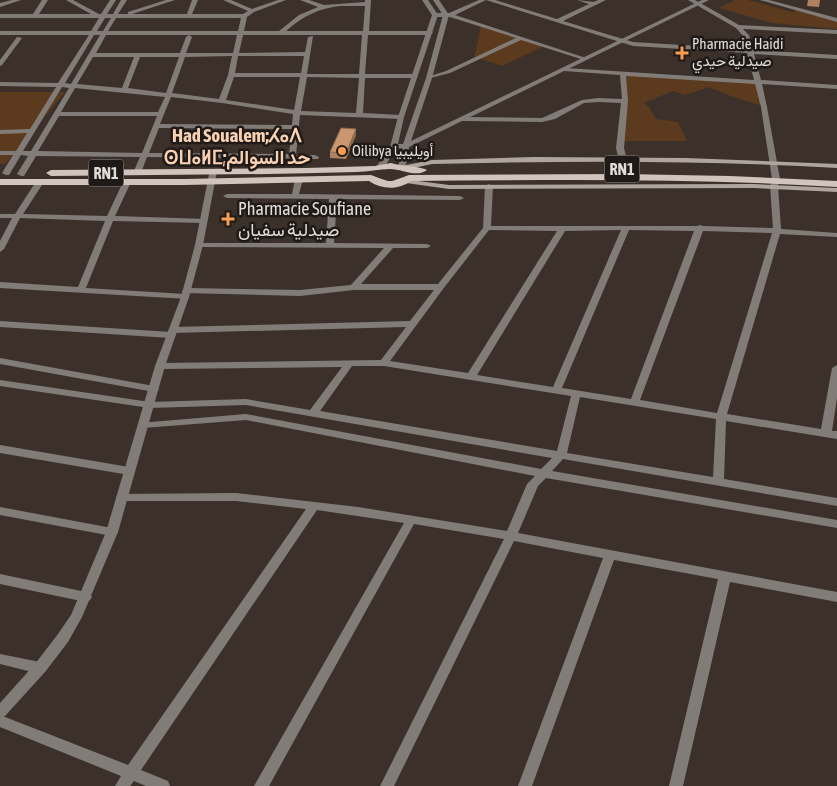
<svg xmlns="http://www.w3.org/2000/svg" width="837" height="786" font-family="'Asap Condensed',Vazirmatn,'Noto Sans Tifinagh',sans-serif">
<rect width="100%" height="100%" fill="#3c312a"/>
<!-- green -->
<path fill="#5c3a1d" d="M735,0H748L792,12L797,10L837,21V29L772,23L719,8Z
M481,25L544,46L502,66L478,58L474,60Z
M626,74L757,82L763,106L733,97L709,87L685,95L673,91L644,103L649,107L656,119L678,122L687,141H624Z
M0,92H65L5,164H0Z"/>
<g fill="none" stroke-linecap="round" stroke-linejoin="round">
<!-- minor -->
<path fill="#827c78" fill-rule="evenodd" d="M12,0H21L0,7V3Z
M42,0H48L39,14H91L66,0H73L99,14H101L110,0H116L107,14H113L121,0H127L118,14H128V12L166,0H175L132,14H187L192,0H198L192,14H243L248,11L223,0H231L252,9L278,0H286L254,12L247,17L244,31H279L299,15L318,7L300,0H309L324,5L365,2V0H371L369,31H430L433,33L430,35H368L365,74H415L418,76L415,78H365L363,113L401,115L404,117L401,119L300,115L296,155H315L319,157L318,159L147,157L141,173L137,175L133,173L140,157L36,156L24,176H21L17,174L28,156L21,155L9,175H6L2,173L13,155H0V151H16L27,133L0,134V130L30,129L56,87L0,86V82L58,83L89,35H0V31H91L99,18H0V14H33ZM341,6H365L363,31H286C303,16 319,8 341,6ZM105,18H111L103,31H97ZM116,18H241L238,31H108ZM94,35H100L71,84L65,83ZM106,35H237L233,53H186L192,37L189,35L186,37L180,53H96ZM243,35H362L359,74H307L313,36L308,37L305,52L239,53ZM232,56L228,75L219,99L172,93L185,57ZM238,56H304L301,73H235ZM93,57H134L122,88L77,84ZM140,57H179L166,93L128,88ZM234,77H300L294,110L226,100ZM307,77L359,78L356,113L301,111ZM62,87L69,88L31,151H23ZM75,88L165,97L158,112H61ZM171,97L222,103L293,114L292,125L160,124ZM59,116H157L142,153L38,151ZM159,128L292,129L289,154L149,153Z
M479,0H495L557,19L589,4L577,0L594,2L598,0H606L563,21L633,42L747,49L743,36L736,28L688,0H695L739,25L837,30V34L743,29L749,35L753,50L837,55V59L754,54L761,80L837,85V89L762,84L767,107L780,179L778,186L781,229L837,233V237L780,234L727,414L821,429L832,368L837,365V398L832,431H837V439L726,421L724,479L837,498V506L563,459L552,471L837,520V528L546,478L538,486L518,533L837,592V602L730,582L683,786H669L718,579L614,560L532,786H518L603,558L514,541L394,786H380L504,539L414,524L269,786H254L404,523L317,510L141,770L168,781L170,786H146L134,781L130,786H115L121,776L0,727V715L128,765L306,509L236,501H122L118,500L116,497L118,494L236,493L358,507L507,531L527,484L535,476L246,420L143,428L139,427L138,425L139,423L246,414L541,469L552,458L246,405L150,408L0,386V380L150,402L246,399L310,410L342,367L160,369L155,366L160,363L381,360L406,327L173,333L176,335L171,338L0,327V321L171,332L168,330L173,327L410,321L434,290H354L300,296L183,293L182,291L186,288L300,290L351,285L384,248L199,247L195,245L199,243H326L329,199L227,198L223,196L227,194H292L295,179L299,177L303,179L299,194L460,196L464,198L460,200L337,199L334,243L427,244L431,246L427,248H393L361,284H438L483,228L485,186L489,184L493,186L491,226H697L700,225L703,226L773,228L770,186L772,179L761,107L755,84L626,76L628,101L624,148L627,160L623,162L619,160L616,148L621,103L598,102L584,103L555,119L542,122L462,121L459,119L462,117L542,118L582,100L598,98L622,99L620,75L564,71L563,70L566,68L754,80L747,53L633,46L486,0L455,15L589,59L584,60L521,40L450,73L427,79V77L446,71L516,38L450,17H435L432,15L435,13H449ZM489,230L557,231L468,373L390,361L443,289ZM621,230L553,387L477,375L565,231ZM629,230L694,231L631,399L562,388ZM703,231L772,233L717,413L640,400ZM352,366H384L571,396L557,451L320,411ZM580,397L716,419L713,477L567,453Z
M760,0H769L837,18V22Z
M17,37L22,38L2,65L0,66V60Z
M37,180H40L44,182L23,214L107,216L123,182L127,180L131,182L115,216L207,219V223H204L113,221L86,288L185,294L189,297L188,299L0,288V282L78,287L105,221L20,218L4,249L0,252V241L12,218H0V214H15Z
M0,358L154,386L159,389L154,392L0,364Z
M0,445L129,467L133,468L134,471L133,474L129,475L0,453Z
M0,507L112,528L116,529L118,532L116,535L112,536L0,515Z
M0,574L86,592L90,594L92,597L90,600L86,602L0,584Z
M0,654L40,662L45,664L47,668L45,672L40,674L0,664Z"/>
<!-- tertiary -->
<path fill="#827c78" fill-rule="evenodd" d="M422,0H428L438,15L404,117L398,144H403L426,78L443,15L433,0H439L449,15L432,78L411,141L702,0H709L409,147L405,170H399L398,168L402,148L396,149L383,169H377L376,167L390,147L398,117L432,15Z
M210,169H216L217,171L203,245L189,297L165,366L118,532L82,617L68,642L45,672L5,716L0,718V703L35,664L58,634L71,615L106,532L155,366L181,297L195,245Z"/>
<!-- secondary -->
<path fill="#aea59f" fill-rule="evenodd" d="M533,157L686,158L837,164V168C702,160 567,161 432,164L404,170L400,168L401,166L432,160Z
M403,179L449,185L754,184L837,188V192L754,188L449,189L406,183H403Z"/>
<!-- primary -->
<path fill="#d0c4bc" fill-rule="evenodd" d="M391,163C400,166 420,166 427,170C417,178 402,169 390,169C379,169 368,172 356,172C254,175 153,175 51,176L46,173L51,170L305,168L375,166Z
M623,174L730,176L837,181V187C695,178 553,180 411,181C399,190 382,190 369,181L184,185H0V179H184L371,175C394,183 386,183 409,175Z"/>
</g>
<!-- wall -->
<path fill="#ae8260" d="M808,0H820L819,7L807,6Z
M356,135L346,159L330,158V152Z"/>
<!-- shaded-wall -->
<path fill="#8d6a4e" d="M356,129V135L346,159V153Z"/>
<!-- building -->
<path fill="#ca9770" stroke="#8d6a4e" d="M341,128L356,129L346,153L330,152Z"/>
<!-- markers -->
<g fill="#fb9e50" stroke="#1f1a17" stroke-width="2">
<path d="M679.5 45.5h5v5h5v5h-5v5h-5v-5h-5v-5h5z"/>
<circle cx="342" cy="151" r="5"/>
<path d="M225.5 211.5h5v5h5v5h-5v5h-5v-5h-5v-5h5z"/>
</g>
<g text-anchor="middle" stroke-width="5" stroke-linejoin="round" paint-order="stroke">
<!-- far-poi labels -->
<g font-size="15" fill="#e2dbd6" stroke="#1f1a17" text-anchor="start">
<text x="692" y="49">Pharmacie Haidi<tspan x="692" dy="17">صيدلية حيدي</tspan></text>
<text x="352" y="156">Oilibya أويليبيا</text>
</g>
<!-- shield labels -->
<g fill="#1f1a17" stroke="#a8a19d" stroke-width="1">
<rect x="604.5" y="155.5" width="35" height="27" rx="4"/>
<rect x="88.5" y="159.5" width="35" height="27" rx="4"/>
</g>
<g font-size="16" font-weight="bold" fill="#e2dbd6">
<text x="622" y="175">RN1</text>
<text x="106" y="179">RN1</text>
</g>
<!-- poi labels -->
<g font-size="18" fill="#e2dbd6" stroke="#1f1a17" text-anchor="start">
<text x="238" y="215">Pharmacie Soufiane<tspan x="238" dy="21">صيدلية سفيان</tspan></text>
</g>
<!-- far-district labels -->
<g font-size="19" font-weight="bold" fill="#f8d0b2" stroke="#1f1a17">
<text x="237" y="142">Had Soualem;ⵃⴰⴷ<tspan x="237" dy="22">ⵙⵡⴰⵍⵎ;حد السوالم</tspan></text>
</g>
</g>
</svg>
